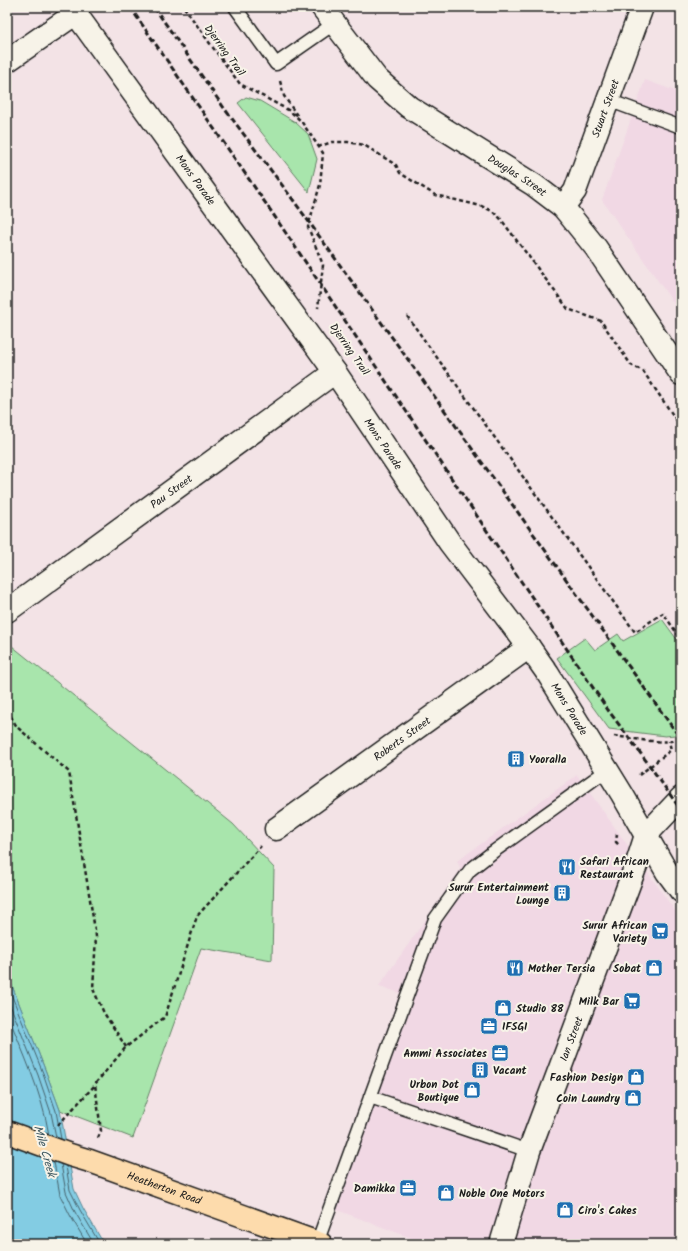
<svg xmlns="http://www.w3.org/2000/svg" width="688" height="1251" font-family="Kalam,sans-serif">
<rect width="100%" height="100%" fill="#f3e3e6"/>
<filter id="ink" filterUnits="userSpaceOnUse"><feTurbulence type="fractalNoise" baseFrequency=".025" numOctaves="2"/><feDisplacementMap in="SourceGraphic" scale="8" xChannelSelector="R" yChannelSelector="G"/><feConvolveMatrix kernelMatrix="1 2 1 2 8 2 1 2 1" color-interpolation-filters="sRGB"/></filter>
<g filter="url(#ink)">
<!-- built -->
<path fill="#f1d8e4" d="M645,80L681,93V314L602,200Z
M577,775L681,919V1244H427L324,1205L400,993L379,986L461,869L457,861Z"/>
<!-- green -->
<path fill="#a8e5ac" stroke="#628064" d="M246,97L260,101L295,122L308,134L317,159L309,192L238,103Z
M662,619L681,645V731L675,735L665,736L609,729L557,658L585,638L595,650L618,634L623,641Z
M7,642L233,824L274,868L272,960L201,948L133,1138L60,1110L46,1072L7,973Z"/>
<!-- water -->
<path fill="#83cce3" stroke="#5a8693" d="M7,973L46,1072L60,1110L74,1189L83,1208L104,1244H14L7,1232Z"/>
<g fill="none" stroke-linecap="round" stroke-linejoin="round">
<!-- shore -->
<path stroke="#45626c" stroke-width="1" d="M7,984L43,1073L56,1111L61,1139
M7,997L38,1075L51,1113L56,1137
M7,1013C23,1053 42,1093 49,1135
M54,1162L60,1195L70,1215L87,1244
M61,1164L66,1192L75,1212L94,1244
M66,1166L70,1190L80,1210L100,1244"/>
<defs>
<path id="service" d="M235,7L276,64L335,23
M608,100L681,127
M370,1097L529,1151
M317,1243L435,919L470,870L493,852L607,770"/>
<g id="minor">
<path id="s1" d="M71,7L335,372L450,543L529,647L548,674L622,794L667,872L681,891"/>
<path d="M7,61L75,14"/>
<path id="s2" d="M563,207L575,191L642,7"/>
<path id="s3" d="M7,611L335,372"/>
<path id="s4" d="M276,829L529,647"/>
<path id="s5" d="M501,1244L529,1151L638,860L646,835L681,798"/>
</g>
<g id="secondary">
<path id="s6" d="M322,7L377,79L409,107L534,185L563,207L596,248L681,374"/>
</g>
<g id="primary">
<path id="s7" d="M7,1132L70,1155L90,1161L321,1244"/>
</g>
</defs>
<!-- service casing -->
<use href="#service" stroke="#1c1c1c" stroke-width="15"/>
<!-- minor casing -->
<use href="#minor" stroke="#1c1c1c" stroke-width="25"/>
<!-- secondary casing -->
<use href="#secondary" stroke="#1c1c1c" stroke-width="25"/>
<!-- primary casing -->
<use href="#primary" stroke="#1c1c1c" stroke-width="25"/>
<!-- path -->
<path stroke="#1c1c1c" stroke-width="2.5" stroke-dasharray="4 3" stroke-linecap="butt" d="M184,7L211,45L240,84L290,111L301,121L323,153L320,185L308,227L323,265L318,308
M280,81L284,96L298,117
M318,147L332,142H348L364,145L396,165L400,173L435,195L481,206L492,211L500,218L568,309L601,321L631,365L643,371L681,427
M407,316L635,632L663,613L681,639
M7,710L17,727L69,772L96,936L93,989L104,1013L126,1047
M614,736C629,738 669,746 681,738
M639,775L671,750L669,741
M617,834L616,842L619,845
M58,1125L95,1085
M98,1138L101,1131L95,1084L126,1047L165,1017L197,916L261,846"/>
<!-- service -->
<use href="#service" stroke="#f7f3e8" stroke-width="12"/>
<!-- minor -->
<use href="#minor" stroke="#f7f3e8" stroke-width="22"/>
<!-- secondary -->
<use href="#secondary" stroke="#f7f3e8" stroke-width="22"/>
<!-- primary -->
<use href="#primary" stroke="#fddbac" stroke-width="22"/>
<!-- rail -->
<path stroke="#1c1c1c" stroke-width="3" stroke-dasharray="6 3" stroke-linecap="butt" d="M130,7L273,214L608,710L647,762L681,810
M154,7L224,108L291,197L681,739"/>
</g>
</g>
<!-- icons -->
<defs>
<symbol id="building-square" viewBox="-11 -11 22 22"><rect x="-9" y="-9" width="18" height="18" rx="4" fill="#1f6fb2" stroke="#f7f3e8"/><path d="M-4-6H4V6H1V3H-1V6H-4ZM-2.5-4.3h1.7v1.8h-1.7ZM.8-4.3h1.7v1.8H.8ZM-2.5-1h1.7V.8h-1.7ZM.8-1h1.7V.8H.8Z" fill="#fff"/></symbol>
<symbol id="restaurant-square" viewBox="-11 -11 22 22"><rect x="-9" y="-9" width="18" height="18" rx="4" fill="#1f6fb2" stroke="#f7f3e8"/><path d="M-5-6h1v4h1v-4h1v4h1v-4h1v5L-1.5 .5V6h-2V.5L-5-1ZM5-6V6H3V1.5H1.5Q1.5-4 5-6Z" fill="#fff"/></symbol>
<symbol id="supermarket-square" viewBox="-11 -11 22 22"><rect x="-9" y="-9" width="18" height="18" rx="4" fill="#1f6fb2" stroke="#f7f3e8"/><path d="M-6-5.5h2.5l.6 2H6L4.5 2H-2.5L-4.4-4H-6ZM-1.5 3.2a1.3 1.3 0 1 0 .1 0ZM3 3.2a1.3 1.3 0 1 0 .1 0Z" fill="#fff"/></symbol>
<symbol id="shop-square" viewBox="-11 -11 22 22"><rect x="-9" y="-9" width="18" height="18" rx="4" fill="#1f6fb2" stroke="#f7f3e8"/><path d="M-5-2.5h2.3a2.7 3.5 0 0 1 5.4 0H5L5.5 6h-11ZM-1.5-2.5h3a1.5 2.3 0 0 0-3 0Z" fill="#fff"/></symbol>
<symbol id="office-square" viewBox="-11 -11 22 22"><rect x="-9" y="-9" width="18" height="18" rx="4" fill="#1f6fb2" stroke="#f7f3e8"/><path d="M-6-3h4V-5.5h4V-3h4V5H-6ZM-1-4.5V-3h2v-1.5ZM-6 0V1H6V0Z" fill="#fff"/></symbol>
</defs>
<g fill-rule="evenodd">
<use href="#building-square" x="506" y="749" width="20" height="20"/>
<use href="#restaurant-square" x="557" y="857" width="20" height="20"/>
<use href="#building-square" x="552" y="883" width="20" height="20"/>
<use href="#supermarket-square" x="650" y="921" width="20" height="20"/>
<use href="#restaurant-square" x="505" y="958" width="20" height="20"/>
<use href="#shop-square" x="644" y="958" width="20" height="20"/>
<use href="#supermarket-square" x="622" y="991" width="20" height="20"/>
<use href="#shop-square" x="493" y="998" width="20" height="20"/>
<use href="#office-square" x="479" y="1016" width="20" height="20"/>
<use href="#office-square" x="490" y="1043" width="20" height="20"/>
<use href="#building-square" x="470" y="1060" width="20" height="20"/>
<use href="#shop-square" x="626" y="1067" width="20" height="20"/>
<use href="#shop-square" x="462" y="1080" width="20" height="20"/>
<use href="#shop-square" x="623" y="1088" width="20" height="20"/>
<use href="#office-square" x="398" y="1178" width="20" height="20"/>
<use href="#shop-square" x="436" y="1183" width="20" height="20"/>
<use href="#shop-square" x="555" y="1200" width="20" height="20"/>
</g>
<g text-anchor="middle" stroke-width="4" stroke-linejoin="round" paint-order="stroke">
<!-- street labels -->
<g font-size="11" fill="#1c1c1c" stroke="#f7f3e8">
<text transform="translate(225 50) rotate(54)" y="4">Djerring Trail</text>
<text dy="4" stroke="none"><textPath href="#s2" startOffset="108">Stuart Street</textPath></text>
<text dy="4" stroke="none"><textPath href="#s6" startOffset="261">Douglas Street</textPath></text>
<text dy="4" stroke="none"><textPath href="#s1" startOffset="213">Mons Parade</textPath></text>
<text transform="translate(350 349) rotate(55)" y="4">Djerring Trail</text>
<text dy="4" stroke="none"><textPath href="#s1" startOffset="537">Mons Parade</textPath></text>
<text dy="4" stroke="none"><textPath href="#s3" startOffset="203">Pau Street</textPath></text>
<text dy="4" stroke="none"><textPath href="#s1" startOffset="861">Mons Parade</textPath></text>
<text dy="4" stroke="none"><textPath href="#s4" startOffset="155">Roberts Street</textPath></text>
<text dy="4" stroke="none"><textPath href="#s5" startOffset="217">Ian Street</textPath></text>
<text dy="4" stroke="none"><textPath href="#s7" startOffset="167">Heatherton Road</textPath></text>
</g>
<!-- poi labels -->
<g font-size="11" font-weight="bold" fill="#1c1c1c" stroke="#f7f3e8" text-anchor="end">
<text x="529" y="763" text-anchor="start">Yooralla</text>
<text x="580" y="865" text-anchor="start">Safari African<tspan x="580" dy="13">Restaurant</tspan></text>
<text x="549" y="891">Surur Entertainment<tspan x="549" dy="13">Lounge</tspan></text>
<text x="647" y="929">Surur African<tspan x="647" dy="13">Variety</tspan></text>
<text x="528" y="972" text-anchor="start">Mother Tersia</text>
<text x="641" y="972">Sobat</text>
<text x="619" y="1005">Milk Bar</text>
<text x="516" y="1012" text-anchor="start">Studio 88</text>
<text x="502" y="1030" text-anchor="start">IFSGI</text>
<text x="487" y="1057">Ammi Associates</text>
<text x="493" y="1074" text-anchor="start">Vacant</text>
<text x="623" y="1081">Fashion Design</text>
<text x="459" y="1088">Urbon Dot<tspan x="459" dy="13">Boutique</tspan></text>
<text x="620" y="1102">Coin Laundry</text>
<text x="395" y="1192">Damikka</text>
<text x="459" y="1197" text-anchor="start">Noble One Motors</text>
<text x="578" y="1214" text-anchor="start">Ciro's Cakes</text>
</g>
<!-- water labels -->
<g font-size="12" font-style="italic" fill="#405a62" stroke="#f7f3e8">
<text transform="translate(45 1151) rotate(74)" y="4">Mile Creek</text>
</g>
</g>
<!-- margin -->
<rect width="688" height="1251" fill="none" stroke="#f7f3e8" stroke-width="24"/>
<rect x="12" y="12" width="664" height="1227" fill="none" stroke="#1c1c1c" stroke-width="1.5" filter="url(#ink)"/>
</svg>
